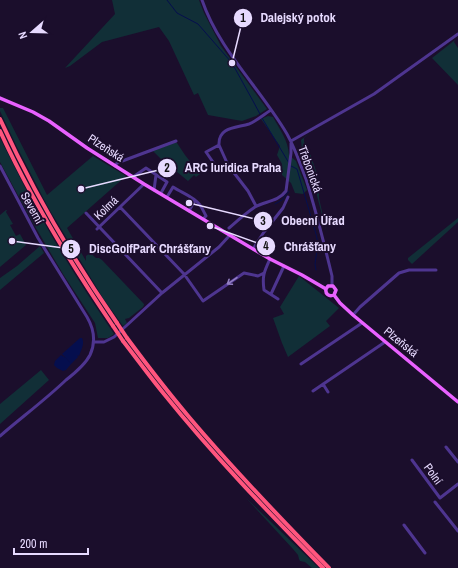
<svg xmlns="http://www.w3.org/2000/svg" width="458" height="568" font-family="'Archivo Narrow',sans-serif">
<rect width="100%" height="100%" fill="#1b0e2c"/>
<!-- green -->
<path fill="#112f37" d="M112,0H199L204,13L221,46L267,109L256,116L242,121L208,115L198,93L194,95L169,41L159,27L102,42L70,66L65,68L115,14Z
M455,40L454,42L458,48V85L432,58Z
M0,108H3L47,195L93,156L126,176L67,228L86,261V256L90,253L96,258H99L102,260L144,304V305L143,307L129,318L125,319L127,323L123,326L103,298L49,209L16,145L0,111Z
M268,116L273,117C280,130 288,140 289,155L296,161L307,190L303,194L295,193L291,183L282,175V164L277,155L280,146L261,119Z
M311,132L304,138V142L311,156L316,171L319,182V198L327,234L316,192L302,150L301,140Z
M0,138C16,170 32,202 50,233C70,268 92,301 114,334L108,338H98L95,323L63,274L33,223L0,162Z
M174,143H177L185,155L200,174L196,177L194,175L188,181L171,167L170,168L153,151Z
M6,210H7L6,212L13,224L10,225L16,236L20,234L26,245L0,267V215Z
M458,218V222L412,264L408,260V258Z
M40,246L44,253L0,290V278L17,266Z
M299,276L339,308L326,321L330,326L288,357L282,343L273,318L284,314L280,307Z
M41,370L49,380L0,424V404Z
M246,498L319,568H312L305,562L300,561L299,559L298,555L293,549Z"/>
<!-- water -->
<path fill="#050e4e" d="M80,338H82C85,344 81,350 79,356L77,355L78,357L71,364L67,359L62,354Z
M61,355L66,358L71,364L66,370L63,371L57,368L54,365L55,361Z"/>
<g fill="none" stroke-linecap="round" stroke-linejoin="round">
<!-- stream -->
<path stroke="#050e4e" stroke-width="1" d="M167,0L177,13L198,24L232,63L253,101L260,114
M262,118L289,163
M291,166L297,169L316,234L318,243L315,264L316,270
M275,204L282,200L289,191"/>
<!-- minor -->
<path stroke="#4e3590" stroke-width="3" d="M202,0C219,50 260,88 287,134C295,148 300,164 306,179C316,211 324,243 332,276V286
M291,141L374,94L458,34
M219,145L228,165L248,191L256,206
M219,145C218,127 236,128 249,124C255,122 266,113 271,110
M219,145L206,152L215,165L222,166L228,165
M0,166L38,238L87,317C94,329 96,342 90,355C85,365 75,373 66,380C45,400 22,417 0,436
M115,166L117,163L176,141
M133,177L146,168L167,182L161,193
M154,190L156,175
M167,197L173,187C182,193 193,196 200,205C202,208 204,212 206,216L203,219
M120,207L184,274L203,301L244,273L258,276L264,273
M189,211L195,200
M86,213L162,293
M229,228C237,221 246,213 255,207C265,201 278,202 286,191L291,153V143
M97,229L144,184
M253,249L264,232L283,208L288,197
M270,259C264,272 262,276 264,290L278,299
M271,294L284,266
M353,315L360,307L399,273L409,270H436
M94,342H104L114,337L162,293L219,247L230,235
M301,364L362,323
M323,384L328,392
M313,391L385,342
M446,447L458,462
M412,460L440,498L458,484
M435,502L458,531
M404,525L425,553"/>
<!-- major -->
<path stroke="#e961ff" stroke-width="3.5" d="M0,98L33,112L49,121L87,148L144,184L270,259L302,275L326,289
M326,289L328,286H333L336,290L334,295
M326,289C325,294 329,297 334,295
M334,295L340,303L353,315L458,402"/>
<!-- highway -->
<path stroke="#ff557e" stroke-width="4" d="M0,119C33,191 72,258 117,323
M0,131C31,199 71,264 113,326
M127,338C147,365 167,391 189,417C233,469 281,519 329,568
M123,341C137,359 150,377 164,394C213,455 268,512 323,568"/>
<!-- highway-bridge -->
<path stroke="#ff557e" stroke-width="4" d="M117,323L127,338
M113,326L123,341"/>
</g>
<!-- one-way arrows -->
<defs><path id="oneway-shaft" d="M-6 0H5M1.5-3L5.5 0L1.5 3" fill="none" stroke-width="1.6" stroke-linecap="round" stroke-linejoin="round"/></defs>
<use stroke="#937fc2" href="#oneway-shaft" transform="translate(232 281) rotate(146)"/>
<g text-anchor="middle" stroke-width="4" stroke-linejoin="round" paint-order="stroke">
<!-- street labels -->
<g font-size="12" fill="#e7daff" stroke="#1b0e2c">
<text transform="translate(106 148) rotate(33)" y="4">Plzeňská</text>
<text transform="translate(310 169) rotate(70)" y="4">Třebonická</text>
<text transform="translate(32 208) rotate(61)" y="4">Severní</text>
<text transform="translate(106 208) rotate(-44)" y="4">Kolmá</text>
<text transform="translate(401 342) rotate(39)" y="4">Plzeňská</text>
<text transform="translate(433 474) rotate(54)" y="4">Polní</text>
</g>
</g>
<!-- callouts -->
<path fill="none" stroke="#e7daff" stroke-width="1.5" d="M232 63L243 18M81 189L167 168M189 203L263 221M210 226L266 246M12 241L71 249"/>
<g fill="#e7daff" stroke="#1b0e2c" stroke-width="1.5">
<circle cx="232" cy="63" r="4"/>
<circle cx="81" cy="189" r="4"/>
<circle cx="189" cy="203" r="4"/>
<circle cx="210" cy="226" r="4"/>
<circle cx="12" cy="241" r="4"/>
<circle cx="243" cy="18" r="10"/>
<circle cx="167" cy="168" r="10"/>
<circle cx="263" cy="221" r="10"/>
<circle cx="266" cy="246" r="10"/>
<circle cx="71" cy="249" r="10"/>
</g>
<g font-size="12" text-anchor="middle" font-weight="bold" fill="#111">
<text x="243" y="22">1</text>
<text x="167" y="172">2</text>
<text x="263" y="225">3</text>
<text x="266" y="250">4</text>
<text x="71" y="253">5</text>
</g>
<g font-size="13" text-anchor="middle" font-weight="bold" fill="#e7daff" stroke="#1b0e2c" stroke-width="4" stroke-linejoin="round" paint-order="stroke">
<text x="298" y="22">Dalejský potok</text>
<text x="233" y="172">ARC Iuridica Praha</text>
<text x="313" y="225">Obecní Úřad</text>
<text x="310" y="251">Chrášťany</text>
<text x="150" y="253">DiscGolfPark Chrášťany</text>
</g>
<!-- north arrow -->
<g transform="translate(32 32) rotate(250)" stroke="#1b0e2c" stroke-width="3" paint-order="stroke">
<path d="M0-3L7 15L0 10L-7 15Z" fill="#e7daff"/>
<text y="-6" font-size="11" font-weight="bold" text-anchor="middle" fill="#e7daff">N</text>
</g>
<!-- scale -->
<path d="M14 548v6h74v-6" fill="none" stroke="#e7daff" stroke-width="2"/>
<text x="20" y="548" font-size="12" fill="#e7daff" stroke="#1b0e2c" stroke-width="3" paint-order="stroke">200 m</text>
</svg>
